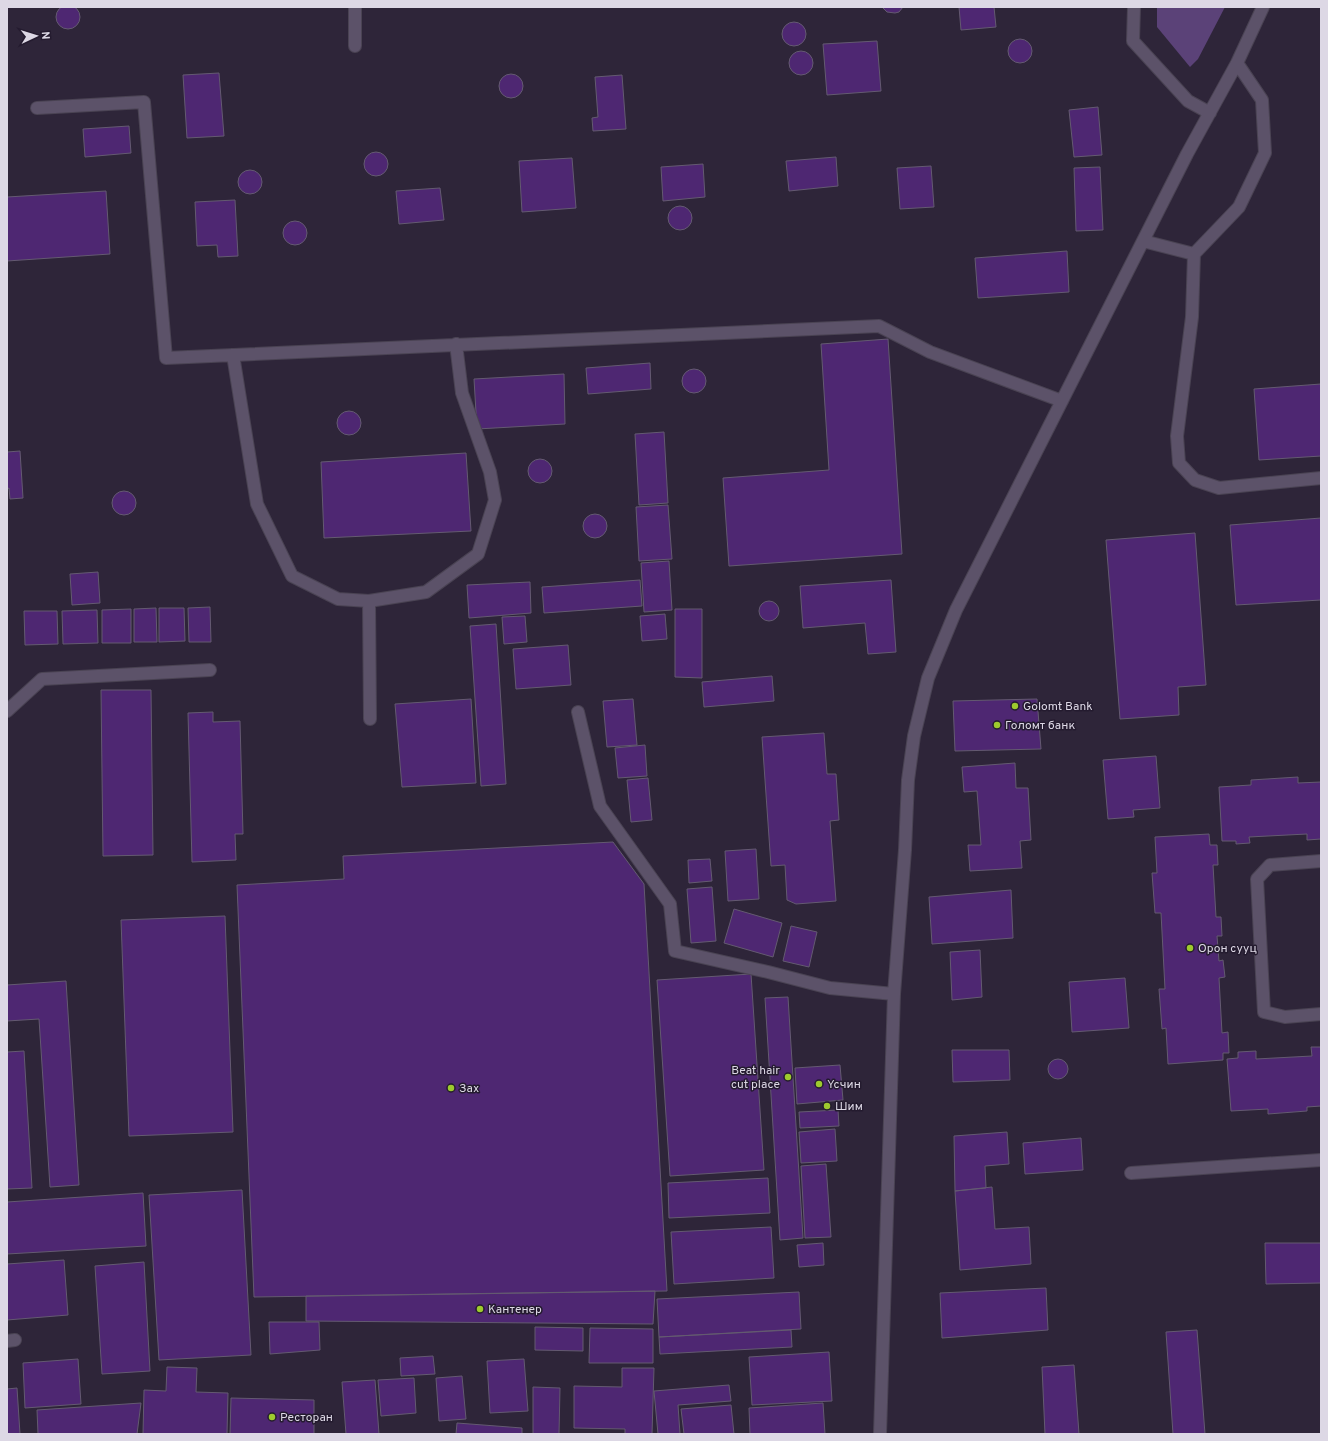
<svg xmlns="http://www.w3.org/2000/svg" width="1328" height="1441" font-family="Overpass,sans-serif">
<rect width="100%" height="100%" fill="#2e2539"/>
<!-- green -->
<path fill="#5b4278" d="M1157,7H1225L1198,59L1190,67L1157,27Z"/>
<!-- building -->
<path fill="#4e2772" stroke="#645a71" d="M56 17a12 12 0 1 1 24 0a12 12 0 1 1-24 0Z
M882,7H903L899,12L895,13L887,12Z
M959,7H994L996,27L961,30Z
M782 34a12 12 0 1 1 24 0a12 12 0 1 1-24 0Z
M1008 51a12 12 0 1 1 24 0a12 12 0 1 1-24 0Z
M877,41L881,91L827,95L823,44Z
M789 63a12 12 0 1 1 24 0a12 12 0 1 1-24 0Z
M219,73L224,136L187,138L183,75Z
M499 86a12 12 0 1 1 24 0a12 12 0 1 1-24 0Z
M622,75L626,129L593,131L592,118L598,117L595,77Z
M1098,107L1102,155L1074,157L1069,110Z
M129,126L131,153L85,157L83,129Z
M364 164a12 12 0 1 1 24 0a12 12 0 1 1-24 0Z
M836,157L838,186L789,191L786,161Z
M572,158L576,208L522,212L519,161Z
M703,164L705,197L663,201L661,167Z
M931,166L934,207L900,209L897,168Z
M1100,167L1103,230L1076,231L1074,168Z
M238 182a12 12 0 1 1 24 0a12 12 0 1 1-24 0Z
M440,188L444,220L399,224L396,191Z
M106,191L110,254L7,261V197Z
M235,200L238,256L218,257L217,245L197,246L195,202Z
M668 218a12 12 0 1 1 24 0a12 12 0 1 1-24 0Z
M283 233a12 12 0 1 1 24 0a12 12 0 1 1-24 0Z
M1067,251L1069,292L978,298L975,258Z
M888,339L902,554L729,566L723,478L829,470L821,344Z
M650,363L651,389L588,394L586,368Z
M682 381a12 12 0 1 1 24 0a12 12 0 1 1-24 0Z
M564,374L565,424L477,429L474,379Z
M1321,384V456L1259,460L1254,389Z
M337 423a12 12 0 1 1 24 0a12 12 0 1 1-24 0Z
M664,432L668,503L639,505L635,434Z
M20,451L23,498L10,499L9,488L7,489V452Z
M466,453L471,531L324,538L321,462Z
M528 471a12 12 0 1 1 24 0a12 12 0 1 1-24 0Z
M112 503a12 12 0 1 1 24 0a12 12 0 1 1-24 0Z
M668,505L672,559L639,561L636,507Z
M583 526a12 12 0 1 1 24 0a12 12 0 1 1-24 0Z
M1321,518V600L1236,605L1230,525Z
M1195,533L1206,685L1178,687L1179,715L1120,719L1106,540Z
M669,561L672,610L644,612L641,563Z
M98,572L100,603L72,605L70,574Z
M640,580L642,606L544,613L542,587Z
M891,580L896,652L868,654L865,623L803,628L800,586Z
M530,582L531,613L469,618L467,585Z
M759 611a10 10 0 1 1 20 0a10 10 0 1 1-20 0Z
M210,607L211,642H189L188,608Z
M156,608L157,642H134V609Z
M159,608H184L185,641L159,642Z
M131,609V643H102V610Z
M675,609H702V678L675,677Z
M97,610L98,643L63,644L62,611Z
M24,611H57L58,644L25,645Z
M665,614L667,639L642,641L640,616Z
M525,616L527,642L504,644L502,617Z
M496,624L506,784L481,786L470,626Z
M568,645L571,685L516,689L513,649Z
M772,676L774,701L704,707L702,682Z
M101,690H151L153,855L103,856Z
M471,699L476,783L402,787L395,704Z
M633,699L637,745L607,747L603,701Z
M1037,699L1041,749L955,751L953,701Z
M213,712V722L240,721L243,834H235L236,860L192,862L188,713Z
M824,733L827,774H836L839,820L830,821L836,901L796,904L787,900L785,865L771,866L762,737Z
M645,745L647,776L618,778L615,748Z
M1156,756L1160,808L1133,810L1134,817L1108,819L1103,760Z
M1015,763L1016,788H1028L1031,840L1020,841L1022,868L970,871L968,845H981L977,791L964,792L962,767Z
M1298,777V783L1321,782V839L1307,840V834L1249,837L1250,843L1236,844V841H1222L1219,787L1251,785V780Z
M648,778L652,820L631,822L627,780Z
M1209,834L1210,845H1217L1218,865H1213L1216,917H1221L1222,936H1217L1219,961L1223,960L1225,977L1219,978L1222,1033L1228,1032L1229,1053H1223V1060L1168,1064L1166,1028L1162,1029L1159,989H1165L1161,913H1155L1152,873H1157L1155,837Z
M613,842L644,884L667,1291L254,1297L237,885L344,879L343,856Z
M756,849L759,899L728,901L725,851Z
M710,859L712,881L689,883L688,860Z
M712,887L716,941L691,943L687,889Z
M1011,890L1013,938L932,944L929,897Z
M734,909L782,923L773,957L724,943Z
M225,916L233,1132L129,1136L121,920Z
M791,926L817,932L809,967L783,961Z
M980,950L982,997L952,1000L950,952Z
M751,974L764,1170L670,1176L657,980Z
M1125,978L1129,1028L1072,1032L1069,982Z
M66,981L79,1185L50,1187L39,1019L7,1021V985Z
M788,997L803,1238L780,1240L765,998Z
M1311,1047H1321V1106L1307,1107V1111L1268,1114V1109L1231,1111L1227,1059L1238,1058V1052L1256,1051V1059L1312,1056Z
M952,1050H1009L1010,1080L953,1082Z
M24,1051L32,1188L7,1189V1052Z
M1048 1069a10 10 0 1 1 20 0a10 10 0 1 1-20 0Z
M840,1065L843,1100L797,1104L795,1068Z
M838,1110L839,1126L800,1128L799,1112Z
M835,1129L837,1161L801,1163L799,1132Z
M1007,1132L1009,1164L985,1166L986,1188L955,1191L954,1136Z
M1081,1138L1083,1170L1025,1174L1023,1143Z
M826,1164L831,1237L805,1238L801,1166Z
M768,1178L770,1213L669,1218L668,1183Z
M992,1187L995,1229L1029,1227L1031,1264L960,1270L955,1191Z
M242,1190L251,1355L159,1360L149,1195Z
M143,1193L146,1246L7,1254V1202Z
M771,1227L774,1278L674,1284L671,1232Z
M823,1243L824,1265L799,1267L797,1245Z
M1265,1243H1321V1283L1266,1284Z
M64,1260L68,1315L7,1320V1264Z
M144,1262L150,1371L102,1374L95,1266Z
M1046,1288L1048,1330L942,1338L940,1293Z
M655,1291L653,1324L306,1321V1296Z
M799,1292L801,1329L659,1337L657,1299Z
M269,1322H319L320,1350L270,1354Z
M535,1327L583,1328V1351L535,1350Z
M590,1328L653,1329V1363H589Z
M791,1330L792,1347L660,1354L659,1337Z
M1197,1330L1205,1434H1173L1166,1332Z
M829,1352L832,1401L752,1405L749,1357Z
M433,1356L435,1374L401,1376L400,1358Z
M78,1359L81,1404L25,1408L23,1363Z
M524,1359L528,1411L490,1413L487,1361Z
M1074,1365L1079,1434H1045L1042,1367Z
M167,1367L197,1368L196,1392L228,1393L227,1434H143L144,1390L166,1391Z
M622,1368H654L652,1434H625V1429L574,1428V1386L622,1387Z
M462,1376L466,1419L439,1421L436,1378Z
M414,1378L416,1413L381,1416L378,1380Z
M375,1380L379,1434H346L342,1382Z
M729,1385L731,1401L678,1405L680,1434H658L654,1391Z
M533,1387L560,1388L559,1434H533Z
M17,1388L20,1434H7V1389Z
M231,1398L314,1400V1434H230Z
M141,1403L137,1434H38L37,1410Z
M823,1403L825,1434H750L749,1408Z
M731,1405L734,1434H684L681,1409Z
M457,1423L522,1428V1434H456Z"/>
<g fill="none" stroke-linecap="round" stroke-linejoin="round">
<defs>
<path id="minor" d="M355,7V46
M1134,7L1133,41L1188,101L1210,113
M1237,63L1262,100L1265,153L1239,207L1194,254L1192,317L1177,436L1179,463L1195,480L1219,488L1321,478
M37,108L144,102L166,358L879,326L930,352L1062,401
M1143,241L1194,254
M233,355L257,504L292,576L338,599L369,601L426,592L478,554L495,500L490,472L462,393L456,344
M369,601L370,719
M7,711L42,679L210,670
M578,712L600,806L670,904L675,951L768,972L830,988L894,994
M1321,861L1270,865L1257,879L1264,1012L1285,1017L1321,1014
M1131,1173L1321,1160
M7,1341L15,1340
M880,1434L894,994L905,850L908,780L914,736L928,678L956,610L1187,154L1237,63L1263,7"/>
</defs>
<!-- minor casing -->
<use href="#minor" stroke="#4a4353" stroke-width="14"/>
<!-- minor -->
<use href="#minor" stroke="#5c5269" stroke-width="12"/>
</g>
<!-- markers -->
<g fill="#9eca2e" stroke="#241b2f" stroke-width="1.5">
<circle cx="1015" cy="706" r="4"/>
<circle cx="997" cy="725" r="4"/>
<circle cx="1190" cy="948" r="4"/>
<circle cx="788" cy="1077" r="4"/>
<circle cx="819" cy="1084" r="4"/>
<circle cx="451" cy="1088" r="4"/>
<circle cx="827" cy="1106" r="4"/>
<circle cx="480" cy="1309" r="4"/>
<circle cx="272" cy="1417" r="4"/>
</g>
<g text-anchor="middle" stroke-width="3" stroke-linejoin="round" paint-order="stroke">
<!-- poi labels -->
<g font-size="12" fill="#ddd8e5" stroke="#241b2f" text-anchor="start">
<text x="1023" y="710">Golomt Bank</text>
<text x="1005" y="729">Голомт банк</text>
<text x="1198" y="952">Орон сууц</text>
<text x="780" y="1074" text-anchor="end">Beat hair<tspan x="780" dy="14">cut place</tspan></text>
<text x="827" y="1088">Үсчин</text>
<text x="459" y="1092">Зах</text>
<text x="835" y="1110">Шим</text>
<text x="488" y="1313">Кантенер</text>
<text x="280" y="1421">Ресторан</text>
</g>
</g>
<!-- border -->
<rect width="1328" height="1441" fill="none" stroke="#ddd8e5" stroke-width="16"/>
<!-- north arrow -->
<g transform="translate(36 36) rotate(86)" stroke="#241b2f" stroke-width="3" paint-order="stroke">
<path d="M0-3L7 15L0 10L-7 15Z" fill="#ddd8e5"/>
<text y="-6" font-size="11" font-weight="bold" text-anchor="middle" fill="#ddd8e5">N</text>
</g>
</svg>
